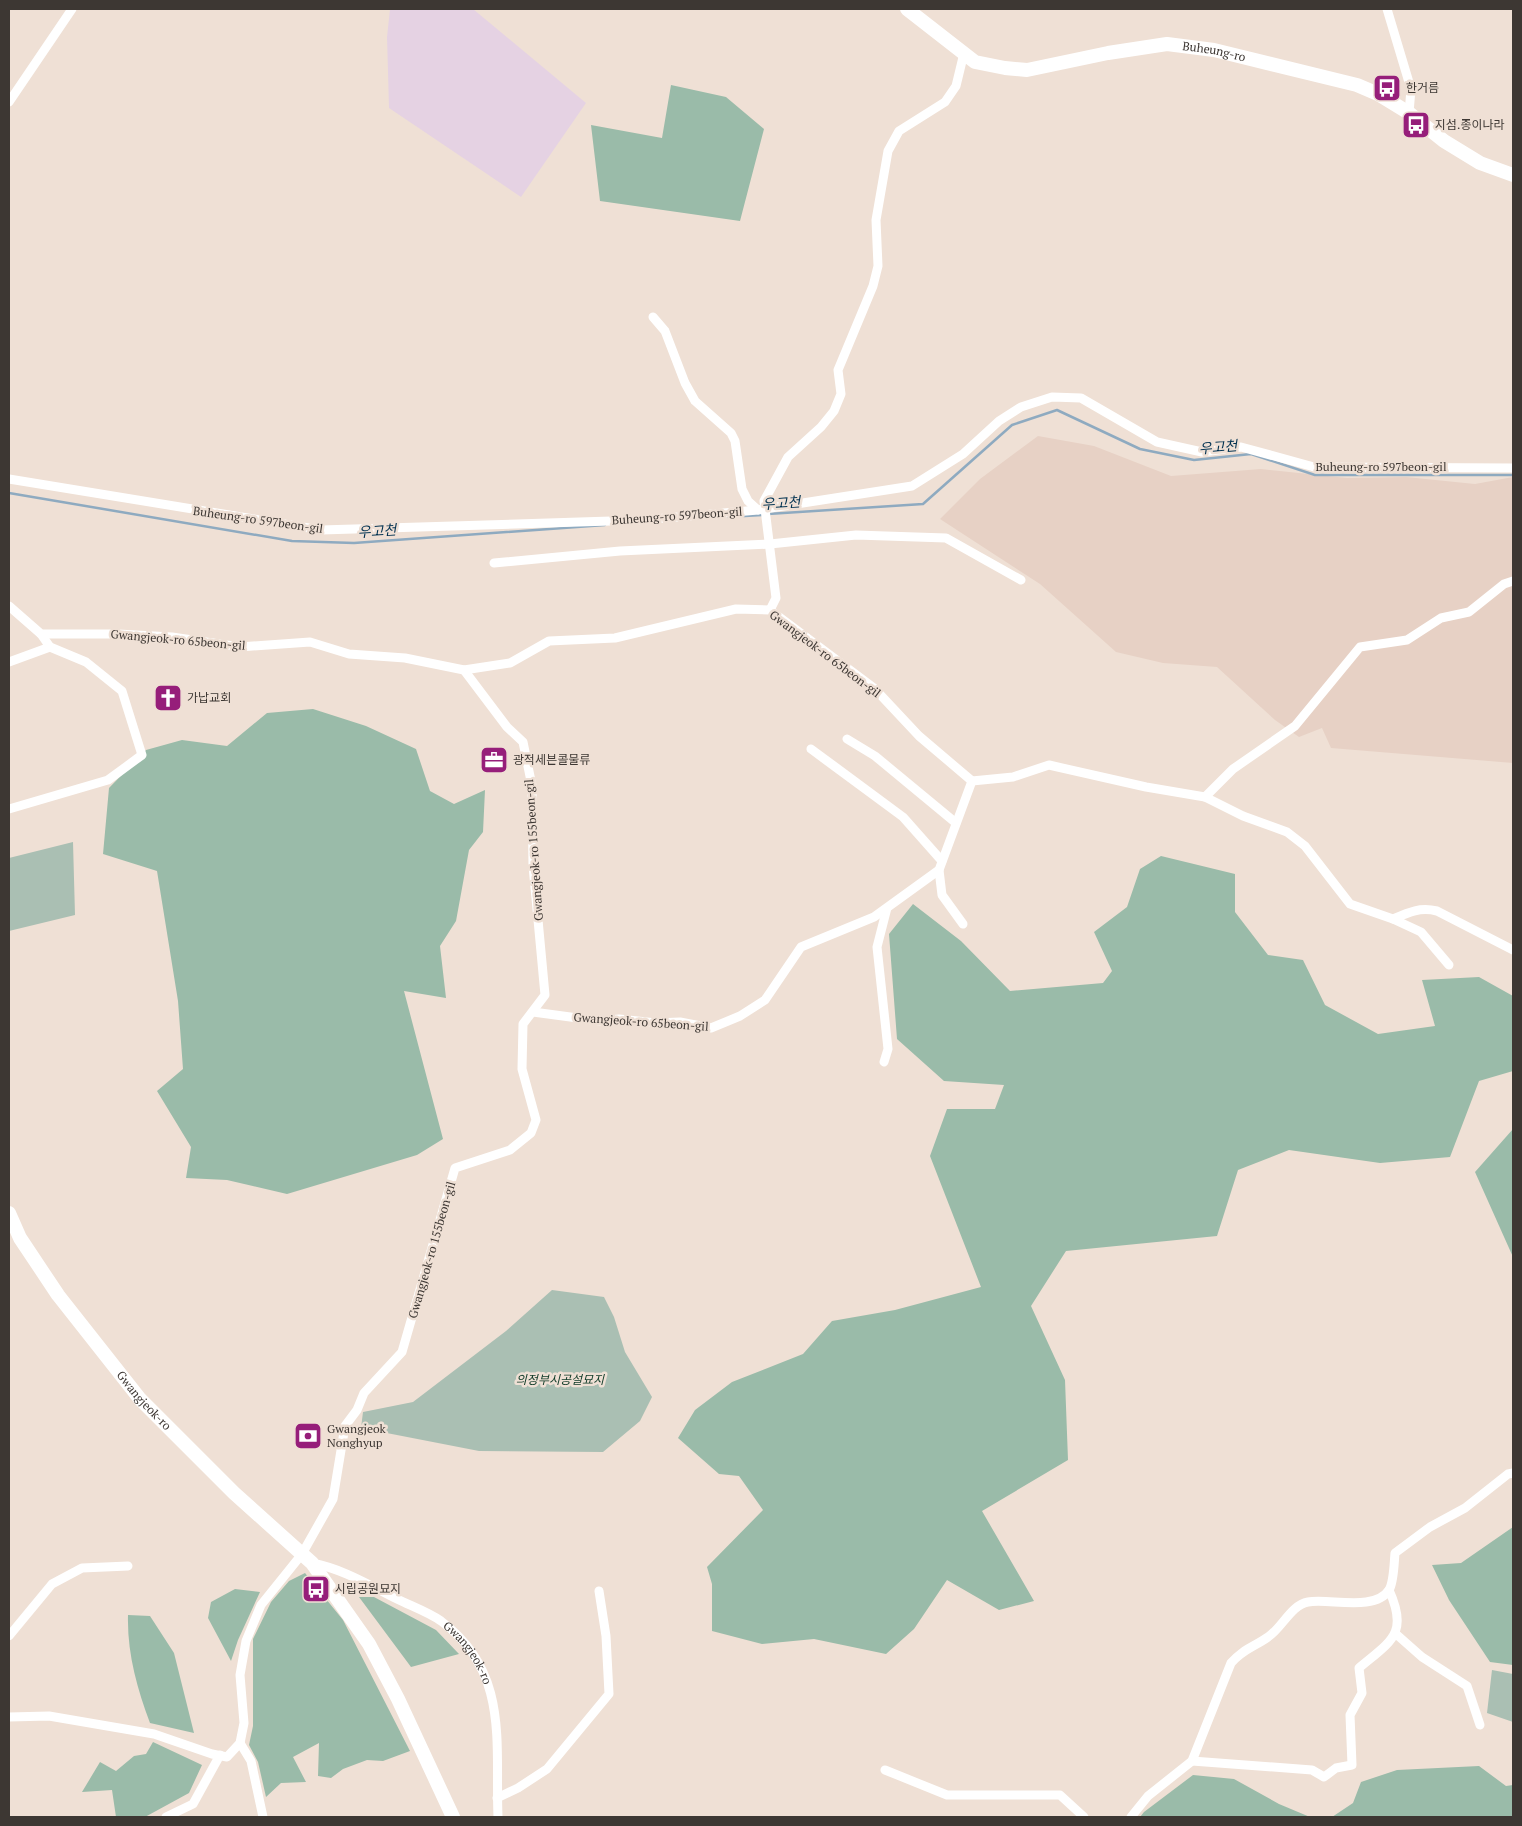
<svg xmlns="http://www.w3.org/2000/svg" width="1522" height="1826" font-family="'PT Serif','Noto Sans KR',serif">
<rect width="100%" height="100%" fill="#efe0d5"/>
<!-- commercial -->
<path fill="#e5d2e3" d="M390,9H473L586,103L521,197L389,108L387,37Z"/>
<!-- industrial -->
<path fill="#e7d1c5" d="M1038,436L1094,446L1171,476L1261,469L1347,478L1406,477L1475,484L1513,477V763L1331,748L1322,728L1299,737L1275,720L1217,667L1163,663L1116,652L1040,584L940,519L980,479Z"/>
<!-- green -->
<path fill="#aabfb3" d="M73,842L75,915L9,931V858Z
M552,1290L604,1297L614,1317L625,1352L652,1397L640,1421L603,1452L479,1451L361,1428L363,1412L413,1402L506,1331Z
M1492,1670L1513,1674V1722L1487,1713Z"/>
<!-- forest -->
<path fill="#9abba9" d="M671,85L726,97L764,129L740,221L600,201L591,125L662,138Z
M313,709L366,726L416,749L430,791L454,804L485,790L483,832L469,850L456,921L440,946L446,998L404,991L443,1139L417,1155L287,1194L227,1180L186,1178L191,1147L157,1091L183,1069L178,1001L157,871L103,854L109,788L146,750L182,740L227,746L267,713Z
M1161,856L1235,874V912L1268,955L1303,960L1325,1005L1378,1034L1435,1026L1422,980L1479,977L1513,996V1071L1479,1081L1450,1157L1380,1163L1289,1150L1238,1170L1217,1236L1066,1251L1031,1306L1065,1380L1068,1460L982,1511L1034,1601L999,1610L947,1580L914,1629L886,1654L814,1639L762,1644L712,1631V1584L707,1567L763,1510L739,1476L719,1474L678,1438L695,1410L732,1382L803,1354L832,1321L895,1310L981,1287L930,1156L947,1109H995L1004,1085L944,1081L897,1039L889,934L913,904L961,941L1010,991L1103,983L1112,971L1094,932L1127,907L1140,869Z
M1513,1129V1257L1475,1172Z
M1513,1527V1665L1490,1662L1449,1600L1432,1565L1461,1563Z
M305,1573L343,1620L410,1751L383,1761L367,1760L343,1769L331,1778L318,1776L319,1743L293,1757L306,1782L281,1783L266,1797L258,1762L249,1745L253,1726V1639L271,1602L289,1581Z
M235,1589L260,1592L238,1640L231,1661L208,1618L211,1602Z
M359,1597H374L436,1630L459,1654L411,1667Z
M128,1615L150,1616L174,1653L194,1733L150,1723C137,1688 127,1653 128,1615Z
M153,1742L202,1765L189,1793L145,1817H116L112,1790L82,1792L100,1762L116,1771L134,1756L146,1754Z
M1479,1766L1506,1786L1513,1785V1817H1332L1353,1803L1361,1782L1397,1770Z
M1193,1775L1234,1779L1279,1804L1310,1817H1140L1144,1812Z"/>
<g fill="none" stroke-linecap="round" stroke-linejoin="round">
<!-- stream -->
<path stroke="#8eaac0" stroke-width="2.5" d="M9,493L292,541L354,543L605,525
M768,514L923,504L1012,425L1057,410L1140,449L1194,460L1251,454L1315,475H1513
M728,517L762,515"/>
<!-- street -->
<g stroke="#fff" stroke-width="9">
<path d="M1387,9L1411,89L1409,113"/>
<path d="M9,102L72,9"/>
<path d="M653,317L665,331L685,383L695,401L731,433L735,441L742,489L748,501L758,510"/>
<path d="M9,479L321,530L643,520L758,510L912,486L963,454L999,421L1021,407L1052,397L1081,398L1157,442L1202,452L1241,447L1314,467L1513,468"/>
<path d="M494,563L620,551L770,544L856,535L946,538L1021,580"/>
<path d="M9,606L41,634H118L172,637L240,647L310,642L349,654L405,658L464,670L510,663L549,641L615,638L736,609L770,610L874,688L919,736L972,781L939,870L874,917L801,947L765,1000L740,1016L711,1028L680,1022L656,1023L619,1019L600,1021L533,1012"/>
<path d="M770,610L776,598L764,501L788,457L821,427L834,411L841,394L838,370L873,286L878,266L876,220L888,151L899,131L945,102L956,86L964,53"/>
<path d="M9,662L50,647"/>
<path d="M847,739L875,756L956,823"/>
<path d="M811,749L903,817L942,861"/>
<path d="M972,781L1013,777L1049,765L1146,787L1205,797L1243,816L1287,832L1305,846L1350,904L1393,919C1409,912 1420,907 1437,911L1513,950"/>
<path d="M1205,797L1233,769L1295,726L1360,647L1407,640L1441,618L1469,612L1504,584L1513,581"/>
<path d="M9,809L108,780L142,755L122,691L86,662L50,647L41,634"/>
<path d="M939,870L942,895L963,924"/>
<path d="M1393,919L1421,932L1449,965"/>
<path d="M884,1062L888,1049L877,947L887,908"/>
<path id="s1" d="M312,1563C343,1569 369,1585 397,1599C411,1606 428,1612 441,1621C510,1672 495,1744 498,1817"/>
<path d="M1396,1634L1422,1657L1467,1686L1480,1725"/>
<path d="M9,1636L52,1584L82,1568L128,1566"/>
<path d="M9,1717L49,1716L154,1734L212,1754L227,1757L240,1743L244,1723L240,1675L246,1641L261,1605L302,1554L333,1499L345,1426L357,1410L364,1393L402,1352L455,1168L510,1150L531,1133L536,1120L522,1069L523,1024L545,995L533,866L532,786L523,742L507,727L464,670"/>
<path d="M240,1743L251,1761L263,1817"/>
<path d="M1192,1761L1312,1770L1324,1777L1336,1768L1352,1765L1350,1715L1362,1693L1359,1668C1391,1641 1409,1634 1389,1590"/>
<path d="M885,1770L947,1795H1060L1084,1817"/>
<path d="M497,1798L518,1788L547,1769L609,1694L606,1636L599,1591"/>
<path d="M166,1817L193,1804L220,1755"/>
<path d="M1131,1817L1148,1796L1192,1761L1231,1663C1243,1649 1254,1647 1268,1637C1282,1628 1291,1605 1308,1602C1329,1598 1375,1612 1389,1590C1394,1582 1394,1563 1395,1553L1430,1527L1465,1508L1508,1474L1513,1473"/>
</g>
<!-- secondary -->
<g stroke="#fff" stroke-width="14">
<path id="s2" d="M907,9L975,62L1005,68L1027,70L1108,53L1167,44L1214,50L1357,85L1378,94L1409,113L1444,141L1480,163L1513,175"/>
<path id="s3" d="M9,1213L20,1238L58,1295L140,1399L234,1493L312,1563L369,1644L398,1699L453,1817"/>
</g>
</g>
<!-- icons -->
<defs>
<symbol id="bus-square" viewBox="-11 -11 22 22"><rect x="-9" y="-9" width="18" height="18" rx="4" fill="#961e7a" stroke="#efe0d5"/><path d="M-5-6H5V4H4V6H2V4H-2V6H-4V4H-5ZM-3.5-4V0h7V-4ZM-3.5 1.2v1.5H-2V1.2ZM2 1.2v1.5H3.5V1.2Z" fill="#fff"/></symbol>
<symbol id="church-square" viewBox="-11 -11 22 22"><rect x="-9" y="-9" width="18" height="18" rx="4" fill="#961e7a" stroke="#efe0d5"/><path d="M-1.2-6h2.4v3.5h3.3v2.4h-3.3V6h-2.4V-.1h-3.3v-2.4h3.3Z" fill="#fff"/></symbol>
<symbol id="office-square" viewBox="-11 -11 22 22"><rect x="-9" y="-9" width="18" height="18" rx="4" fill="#961e7a" stroke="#efe0d5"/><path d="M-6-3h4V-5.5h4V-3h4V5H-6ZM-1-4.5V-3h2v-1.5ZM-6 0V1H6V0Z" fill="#fff"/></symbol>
<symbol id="bank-square" viewBox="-11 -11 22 22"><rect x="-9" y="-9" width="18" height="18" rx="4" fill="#961e7a" stroke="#efe0d5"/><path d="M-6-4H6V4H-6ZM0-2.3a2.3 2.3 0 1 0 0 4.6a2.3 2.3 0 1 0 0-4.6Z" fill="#fff"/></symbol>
</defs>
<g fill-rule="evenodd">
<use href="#bus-square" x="1371" y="72" width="32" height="32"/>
<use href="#bus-square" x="1400" y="109" width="32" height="32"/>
<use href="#church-square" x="152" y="682" width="32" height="32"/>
<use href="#office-square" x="478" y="744" width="32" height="32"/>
<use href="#bank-square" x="292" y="1420" width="32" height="32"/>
<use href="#bus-square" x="300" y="1573" width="32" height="32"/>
</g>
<g text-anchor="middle" stroke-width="5" stroke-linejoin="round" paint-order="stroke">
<!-- street labels -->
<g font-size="12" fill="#3d3733" stroke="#efe0d5">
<text dy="4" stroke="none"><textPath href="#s2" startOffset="329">Buheung-ro</textPath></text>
<text x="1381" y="471">Buheung-ro 597beon-gil</text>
<text transform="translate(677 516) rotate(-4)" y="4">Buheung-ro 597beon-gil</text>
<text transform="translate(258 520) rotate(8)" y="4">Buheung-ro 597beon-gil</text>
<text transform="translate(178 640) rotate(5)" y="4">Gwangjeok-ro 65beon-gil</text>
<text transform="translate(825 654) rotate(37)" y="4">Gwangjeok-ro 65beon-gil</text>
<text transform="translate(534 850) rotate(-94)" y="4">Gwangjeok-ro 155beon-gil</text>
<text transform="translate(641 1022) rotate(4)" y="4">Gwangjeok-ro 65beon-gil</text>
<text transform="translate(432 1250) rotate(-74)" y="4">Gwangjeok-ro 155beon-gil</text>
<text dy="4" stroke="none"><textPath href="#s3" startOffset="232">Gwangjeok-ro</textPath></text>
<text dy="4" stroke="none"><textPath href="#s1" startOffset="184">Gwangjeok-ro</textPath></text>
</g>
<!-- poi labels -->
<g font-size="12" fill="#3d3733" stroke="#efe0d5" text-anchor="start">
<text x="1406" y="92">한거름</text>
<text x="1435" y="129">지섬.종이나라</text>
<text x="187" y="702">가납교회</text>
<text x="513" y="764">광적세븐콜물류</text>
<text x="327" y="1433">Gwangjeok<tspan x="327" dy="14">Nonghyup</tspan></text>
<text x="335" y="1593">시립공원묘지</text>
</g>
<!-- park labels -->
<g font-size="12" font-style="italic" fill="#0b3724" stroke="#efe0d5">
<text x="560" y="1384">의정부시공설묘지</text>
</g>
<!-- water labels -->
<g font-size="14" font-style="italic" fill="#003150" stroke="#efe0d5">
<text transform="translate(1218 447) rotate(-5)" y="5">우고천</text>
<text transform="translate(781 503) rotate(-4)" y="5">우고천</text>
<text transform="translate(377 531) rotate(-4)" y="5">우고천</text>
</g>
</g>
<!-- border -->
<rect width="1522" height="1826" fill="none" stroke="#3d3733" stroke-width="20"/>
</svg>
